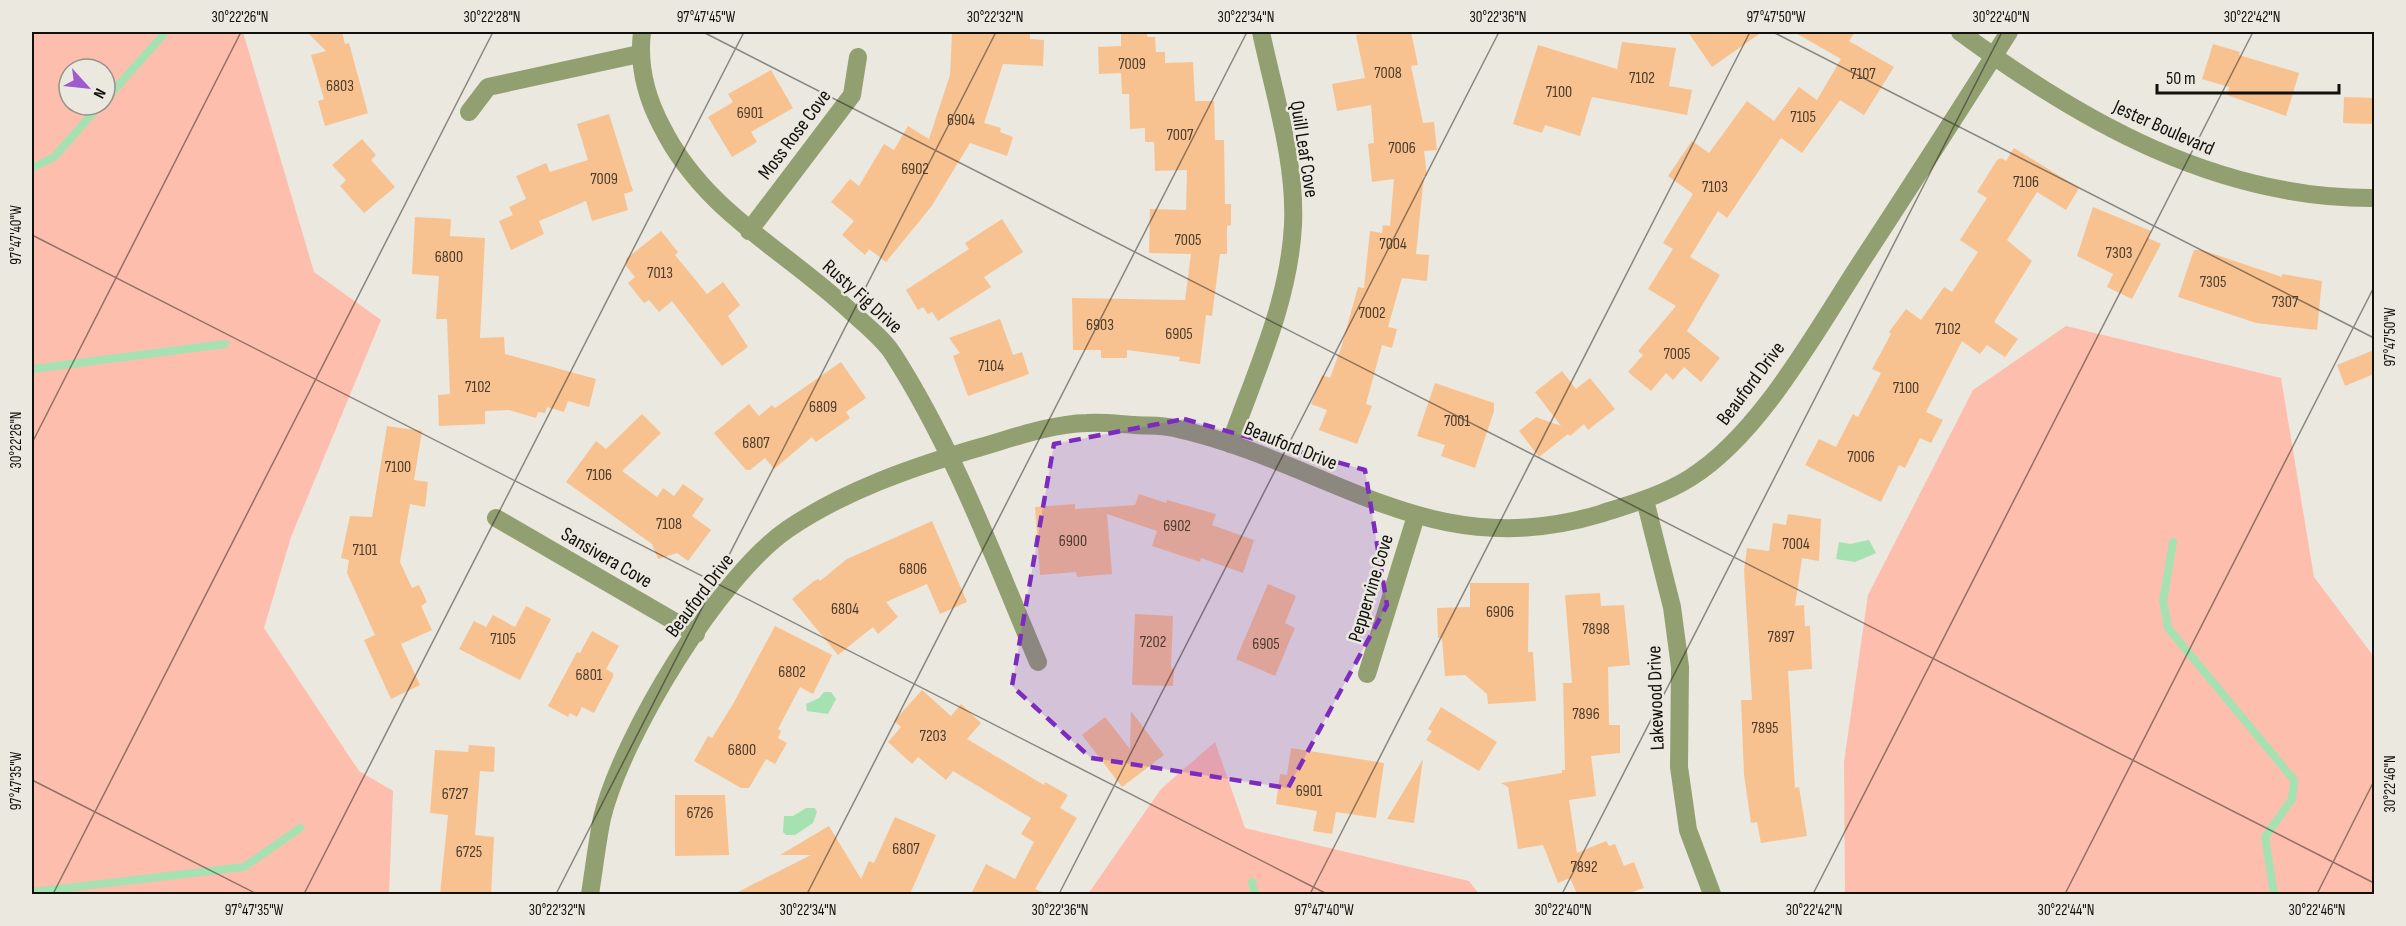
<svg xmlns="http://www.w3.org/2000/svg" width="2406" height="926" font-family="'Sofia Sans Condensed',sans-serif">
<rect width="100%" height="100%" fill="#eae8df"/>
<!-- green -->
<path fill="#febead" fill-rule="evenodd" d="M32,32H243L314,272L381,320L291,537L264,628L359,771L393,791L389,894H32ZM69,69H105V105H69Z
M2066,326L2281,378L2314,577L2374,657V894H1845L1844,762L1868,595L1973,390Z
M1215,742L1245,828L1469,881L1479,894H1088L1161,789Z"/>
<!-- water -->
<path fill="#a6e1b1" d="M1869,540L1876,553L1855,562L1836,559L1839,542L1850,544Z
M824,692H831L836,699L828,714L807,711L806,704L819,698Z
M806,808H815L817,812L813,823L795,835H786L783,832L784,816H793Z"/>
<g fill="none" stroke-linecap="round" stroke-linejoin="round">
<!-- stream -->
<path stroke="#a6e1b1" stroke-width="8" d="M105,100L163,35
M32,168L54,157L100,105
M32,369L225,344
M2173,542L2163,601L2168,628L2294,780L2292,799L2265,837L2274,894
M1252,882L1255,894
M32,892L244,867L300,828"/>
</g>
<!-- building -->
<path fill="#f8c290" d="M307,32H342L345,44L349,43L368,113L325,126L318,101L324,99L311,55L326,51Z
M952,32H1030V39L1044,40L1043,66L1003,64L984,123L1001,128L1000,132L1013,137L1007,156L970,143L931,207L886,262L869,249L865,255L842,235L854,221L831,202L850,179L859,186L884,144L894,150L908,126L929,139L950,75Z
M1121,32H1147V37H1155L1156,52H1165V63L1193,62L1195,101H1214L1215,140H1224L1225,204H1231V225L1227,226V254H1220L1212,316L1206,315L1200,364L1179,361L1180,357L1127,350V358H1101V350H1073L1072,298L1185,300L1191,254L1149,253L1150,209L1186,210L1187,170L1155,171L1154,142H1145V128L1130,129L1129,94H1122L1121,73L1099,74L1098,47L1121,46Z
M1373,32H1411L1418,65L1411,66L1423,123L1434,122L1437,150L1424,151L1427,176H1424L1416,254L1429,255L1427,281L1402,278L1388,327L1397,329L1392,348L1382,345L1366,404L1372,406L1357,444L1319,430L1327,410L1311,404L1322,375L1330,378L1341,348L1358,287L1364,288L1370,231L1382,233L1383,225L1390,226L1394,179L1372,182L1368,144L1374,143L1371,105L1337,111L1332,84L1365,78L1356,35Z
M1688,32H1762L1712,67Z
M1794,32H1855L1849,41L1894,67L1864,115L1840,100L1802,153L1781,138L1727,218L1718,211L1690,257L1720,275L1687,331L1720,358L1701,382L1684,367L1673,380L1666,373L1651,391L1628,372L1643,355L1638,351L1676,306L1648,289L1673,249L1663,243L1693,194L1668,176L1692,141L1709,153L1747,101L1774,121L1799,87L1817,100L1841,59Z
M1622,42L1676,48L1669,86L1692,90L1687,115L1592,97L1580,136L1545,125L1542,133L1513,124L1538,45L1617,69Z
M2213,44L2240,52L2239,55L2299,73L2286,116L2227,95L2229,87L2202,79Z
M771,70L793,108L751,132L757,142L732,157L708,117L733,102L728,94Z
M2344,97L2374,98V124L2343,123Z
M609,114L633,191L624,194L628,210L592,221L586,201L539,221L544,234L511,250L499,221L513,215L509,207L526,199L516,176L546,163L550,172L588,160L577,124Z
M362,139L376,155L371,160L395,187L364,213L340,186L346,180L332,165Z
M2014,148L2079,188L2066,210L2037,192L2007,240L2032,261L1994,322L2018,339L2005,357L1987,345L1980,354L1962,341L1926,412L1943,420L1931,443L1920,438L1905,468L1899,465L1881,502L1805,465L1819,439L1836,447L1853,414L1858,417L1881,373L1872,369L1891,334L1889,332L1906,309L1921,320L1944,287L1952,292L1978,252L1960,240L1987,198L1977,192L1997,160L2001,158L2006,161Z
M2093,207L2151,231L2148,238L2161,244L2132,299L2107,287L2113,274L2077,256Z
M415,217L451,219L450,236L485,238L480,338L504,337L505,354L596,379L589,407L568,401L564,412L547,407L545,413L538,412L536,418L509,410L485,411V424L439,426L438,395L450,394L447,319H436L439,276L412,274Z
M1002,219L1023,252L984,277L991,287L938,321L932,312L928,314L923,307L918,310L906,290L969,249L965,243Z
M661,231L678,252L675,255L707,294L723,282L740,305L728,316L748,347L722,366L672,301L659,312L649,300L644,303L628,283L635,277L626,266V259Z
M2194,250H2202L2282,277V274L2322,281L2317,330L2256,323L2178,297Z
M1000,319L1013,355L1022,352L1029,374L968,396L953,356L960,353L949,338Z
M2374,350V374L2345,386L2337,365Z
M841,362L866,398L846,412L850,418L816,442L812,437L774,469L765,458L750,470H746L714,433L749,404L759,416L772,405L775,408Z
M1562,371L1576,389L1590,378L1615,409L1588,430L1584,424L1570,436L1568,434L1539,457L1519,431L1536,417L1561,426L1535,392Z
M1435,383L1494,403V411L1475,468L1441,456L1445,445L1417,436Z
M642,414L661,433L622,471L657,497L663,488L674,496L683,484L704,499L692,516L711,530L688,561L677,553L658,559L652,544L566,482L596,441L606,449Z
M387,426L422,431L414,480L428,482L425,507L410,504L400,562L412,588L419,585L427,602L421,606L432,630L401,644L420,685L391,699L364,640L375,635L347,573L349,560L341,558L350,516L372,517Z
M1139,494L1166,503L1167,500L1216,514L1212,525L1254,540L1243,573L1201,558L1200,562L1152,546L1157,531L1107,514L1112,574L1077,577L1076,572L1040,575L1035,507L1075,504V509L1135,505Z
M1788,514L1821,519L1819,561L1802,558L1795,606L1804,605L1805,626H1810L1812,669L1788,671L1795,788L1799,787L1807,836L1761,843L1757,822L1751,823L1744,775L1741,700H1752L1744,570L1747,548L1769,551L1773,523L1786,525Z
M932,521L967,602L940,614L927,584L886,602L898,617L878,634L873,627L838,655L792,599L814,581L818,579L820,581L847,559Z
M1470,583H1529L1528,652H1533L1536,701L1488,704L1487,694L1465,675L1445,676L1442,638H1438L1437,608L1470,607Z
M1268,584L1296,596L1285,623L1295,628L1275,676L1236,659Z
M1600,593L1601,606L1624,605L1630,665L1608,667L1609,725H1620V753L1591,756L1596,796L1569,800L1577,853L1606,841L1609,846L1615,844L1624,866L1634,862L1644,888L1627,894H1577L1570,878L1558,883L1543,845L1518,849L1508,787L1501,783L1562,773V770H1565L1563,683H1572L1565,595Z
M526,606L551,619L520,680L459,649L474,621L486,627L493,615L515,627Z
M1135,614L1173,616L1171,667L1174,671L1173,686L1132,685Z
M775,626L832,655L813,694L800,687L778,729L781,731L778,738L787,743L775,764L766,759L749,788H741L694,761L708,736L712,738L733,704Z
M592,631L619,646L606,669L613,673V677L594,713L582,707L577,717L570,713L568,717L548,706L577,652L580,653Z
M922,690L951,716L961,704L981,723L967,739L1044,785L1045,782L1068,795L1060,808L1077,818L1035,889L1047,894H971L986,864L1015,879L1034,842L1021,834L1031,818L953,771L946,780L918,757L912,764L888,742L901,727L894,721Z
M1441,707L1497,742L1479,771L1426,740L1432,731L1428,729Z
M1131,711L1164,755L1122,787L1082,735L1105,717L1130,749Z
M469,745L495,747L494,772L480,771L475,835L494,837L491,894H440L448,815L430,813L435,750L468,752Z
M1291,748L1384,763L1376,818L1336,812L1332,834L1313,831L1317,811L1276,804L1280,774L1287,775Z
M1423,759L1414,823L1387,819Z
M675,795H725L729,855L675,856Z
M895,817L936,835L910,894H734L811,855H780L829,826L861,879L869,861L874,863Z"/>
<g fill="none" stroke-linecap="round" stroke-linejoin="round">
<!-- minor -->
<path stroke="#929f70" stroke-width="18" d="M642,32C638,65 646,97 662,127C704,211 782,248 848,309C863,323 882,337 893,354C954,449 994,558 1038,662
M1960,32C2082,122 2218,199 2374,198
M469,112L488,87L639,54
M749,231L852,95L858,57
M1230,444C1255,373 1289,302 1293,225C1296,161 1274,94 1261,32
M1645,500L1672,607L1680,667L1679,767L1688,830L1712,894
M496,518L696,634
M1367,674L1416,516
M590,894C594,869 597,843 602,818C622,736 719,576 788,529C844,491 910,468 974,449C1010,439 1049,424 1087,423C1103,422 1119,424 1135,425C1148,426 1161,425 1174,428C1329,462 1429,566 1600,514C1631,504 1663,495 1690,478C1761,434 1817,329 1863,259C1912,184 1961,108 2009,32"/>
</g>
<!-- marked area -->
<path fill="#7b2cbf" fill-opacity="0.2" stroke="#7b2cbf" stroke-width="4.5" stroke-dasharray="12 8" stroke-linejoin="round" d="M1184,419L1365,470L1387,605L1288,788L1091,758L1012,686L1054,444Z"/>
<!-- ticks -->
<path fill="none" stroke="#11100d" stroke-width="1.5" stroke-opacity="0.45" d="M703,32L2374,883M1773,32L2374,338M32,235L1327,894M32,443L241,32M32,780L257,894M53,894L493,32M304,894L744,32M556,894L996,32M807,894L1247,32M1059,894L1499,32M1310,894L1750,32M1562,894L2002,32M1813,894L2253,32M2065,894L2374,287M2317,894L2374,781"/>
<g text-anchor="middle" stroke-width="5" stroke-linejoin="round" paint-order="stroke">
<!-- number labels -->
<g font-size="16" fill="#4b3c2e">
<text x="1132" y="69">7009</text>
<text x="1388" y="78">7008</text>
<text x="1863" y="79">7107</text>
<text x="1642" y="83">7102</text>
<text x="340" y="91">6803</text>
<text x="1559" y="97">7100</text>
<text x="750" y="118">6901</text>
<text x="1803" y="122">7105</text>
<text x="961" y="125">6904</text>
<text x="1180" y="140">7007</text>
<text x="1402" y="153">7006</text>
<text x="915" y="174">6902</text>
<text x="604" y="184">7009</text>
<text x="2026" y="187">7106</text>
<text x="1715" y="192">7103</text>
<text x="1188" y="245">7005</text>
<text x="1393" y="249">7004</text>
<text x="2119" y="258">7303</text>
<text x="449" y="262">6800</text>
<text x="660" y="278">7013</text>
<text x="2213" y="287">7305</text>
<text x="2285" y="307">7307</text>
<text x="1372" y="318">7002</text>
<text x="1100" y="330">6903</text>
<text x="1948" y="334">7102</text>
<text x="1179" y="339">6905</text>
<text x="1677" y="359">7005</text>
<text x="991" y="371">7104</text>
<text x="478" y="392">7102</text>
<text x="1906" y="393">7100</text>
<text x="823" y="412">6809</text>
<text x="1457" y="426">7001</text>
<text x="756" y="448">6807</text>
<text x="1861" y="462">7006</text>
<text x="398" y="472">7100</text>
<text x="599" y="480">7106</text>
<text x="669" y="529">7108</text>
<text x="1177" y="531">6902</text>
<text x="1073" y="546">6900</text>
<text x="1796" y="549">7004</text>
<text x="365" y="555">7101</text>
<text x="913" y="574">6806</text>
<text x="845" y="614">6804</text>
<text x="1500" y="617">6906</text>
<text x="1596" y="634">7898</text>
<text x="1781" y="642">7897</text>
<text x="503" y="644">7105</text>
<text x="1153" y="647">7202</text>
<text x="1266" y="649">6905</text>
<text x="792" y="677">6802</text>
<text x="589" y="680">6801</text>
<text x="1586" y="719">7896</text>
<text x="1765" y="733">7895</text>
<text x="933" y="741">7203</text>
<text x="742" y="755">6800</text>
<text x="1309" y="796">6901</text>
<text x="455" y="799">6727</text>
<text x="700" y="818">6726</text>
<text x="906" y="854">6807</text>
<text x="469" y="857">6725</text>
<text x="1584" y="872">7892</text>
</g>
<!-- street labels -->
<g font-size="20" fill="#11100d" stroke="#eae8df">
<text transform="translate(2164 127) rotate(24)" y="7">Jester Boulevard</text>
<text transform="translate(794 134) rotate(-53)" y="7">Moss Rose Cove</text>
<text transform="translate(1305 149) rotate(81)" y="7">Quill Leaf Cove</text>
<text transform="translate(863 296) rotate(42)" y="7">Rusty Fig Drive</text>
<text transform="translate(1750 383) rotate(-53)" y="7">Beauford Drive</text>
<text transform="translate(1291 445) rotate(22)" y="7">Beauford Drive</text>
<text transform="translate(607 557) rotate(30)" y="7">Sansivera Cove</text>
<text transform="translate(1370 588) rotate(-73)" y="7">Peppervine Cove</text>
<text transform="translate(699 595) rotate(-53)" y="7">Beauford Drive</text>
<text transform="translate(1655 698) rotate(-92)" y="7">Lakewood Drive</text>
</g>
</g>
<!-- border -->
<rect width="2406" height="926" fill="none" stroke="#eae8df" stroke-width="66"/>
<!-- north arrow -->
<g transform="translate(87 87) rotate(117)"><circle r="28" fill="#eae8df" stroke="#93928b" stroke-width="1.5"/>
<path d="M0-4.5L10 22L0 15L-10 22Z" fill="#9e5bd0"/>
<text y="-9" font-size="16" font-weight="bold" text-anchor="middle" fill="#11100d">N</text>
</g>
<!-- scale -->
<path d="M2157 84v9h182v-9" fill="none" stroke="#11100d" stroke-width="3"/>
<text x="2166" y="84" font-size="18" fill="#11100d" stroke="#eae8df" stroke-width="4.5" paint-order="stroke">50 m</text>
<rect x="33" y="33" width="2340" height="860" fill="none" stroke="#11100d" stroke-width="2"/>
<g font-size="15" text-anchor="middle" fill="#11100d">
<text x="240" y="22">30°22'26"N</text>
<text x="492" y="22">30°22'28"N</text>
<text x="706" y="22">97°47'45"W</text>
<text x="995" y="22">30°22'32"N</text>
<text x="1246" y="22">30°22'34"N</text>
<text x="1498" y="22">30°22'36"N</text>
<text x="1776" y="22">97°47'50"W</text>
<text x="2001" y="22">30°22'40"N</text>
<text x="2252" y="22">30°22'42"N</text>
<text transform="translate(16 235) rotate(-90)" y="5">97°47'40"W</text>
<text transform="translate(2390 337) rotate(-90)" y="5">97°47'50"W</text>
<text transform="translate(16 440) rotate(-90)" y="5">30°22'26"N</text>
<text transform="translate(16 781) rotate(-90)" y="5">97°47'35"W</text>
<text transform="translate(2390 784) rotate(-90)" y="5">30°22'46"N</text>
<text x="254" y="915">97°47'35"W</text>
<text x="557" y="915">30°22'32"N</text>
<text x="808" y="915">30°22'34"N</text>
<text x="1060" y="915">30°22'36"N</text>
<text x="1324" y="915">97°47'40"W</text>
<text x="1563" y="915">30°22'40"N</text>
<text x="1814" y="915">30°22'42"N</text>
<text x="2066" y="915">30°22'44"N</text>
<text x="2317" y="915">30°22'46"N</text>
</g>
</svg>
